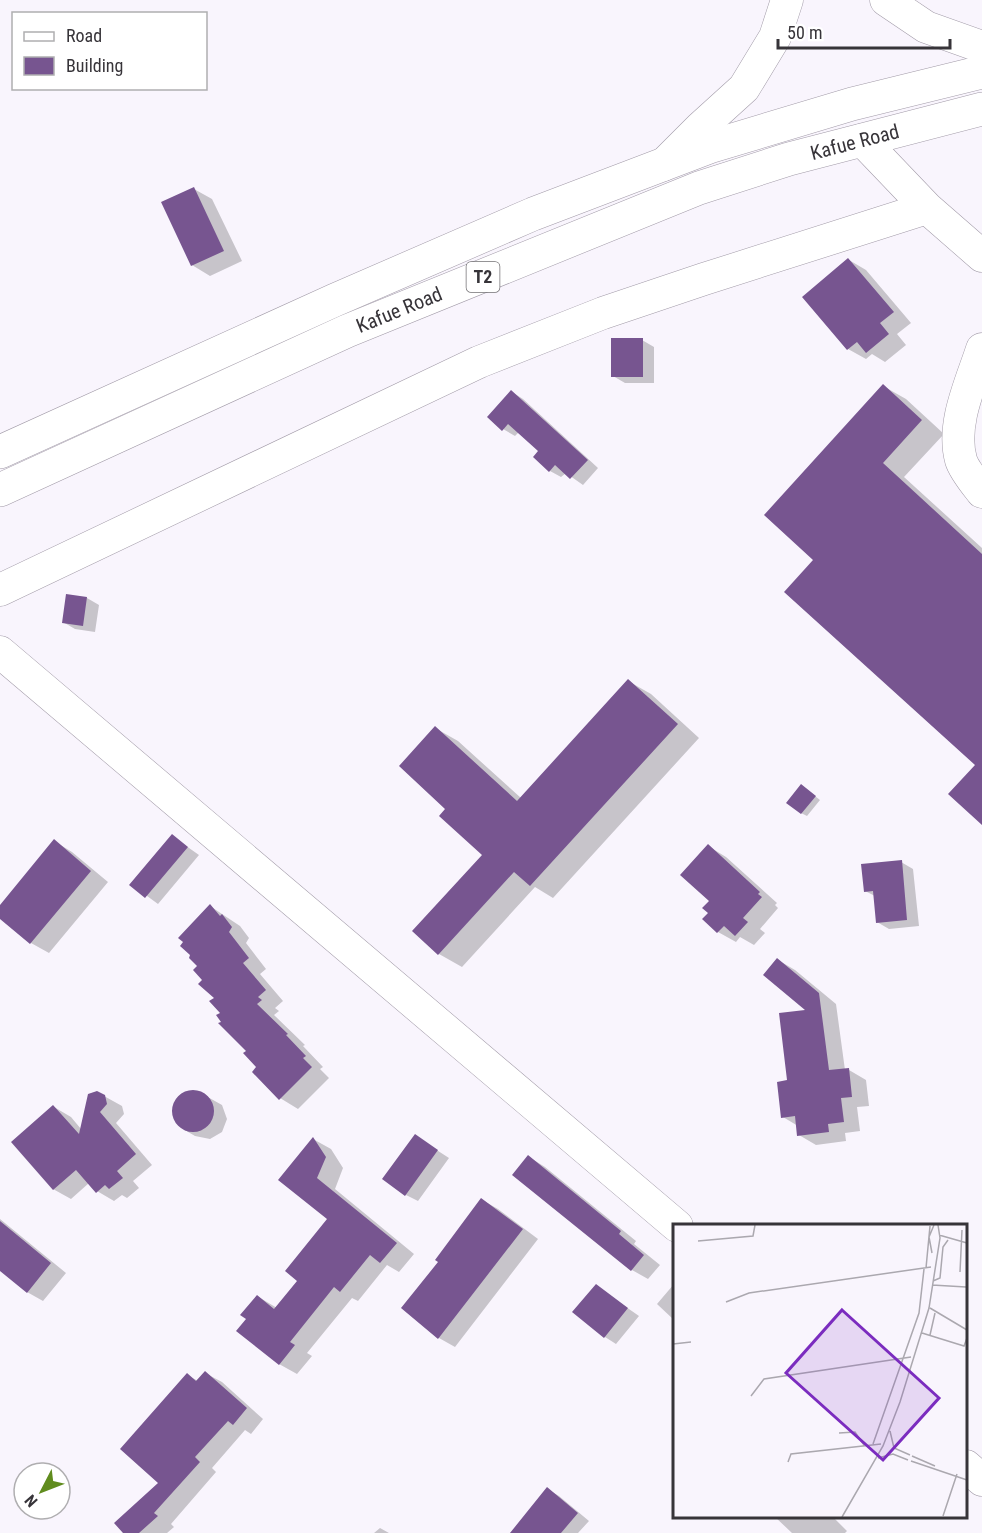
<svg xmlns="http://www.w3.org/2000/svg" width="982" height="1533" font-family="'Roboto Condensed',sans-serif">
<rect width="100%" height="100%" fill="#f9f5fd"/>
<!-- shadow -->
<path fill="#0003" d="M194,189L212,199L242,261L210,276L192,265Z
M849,260L866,270L911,323L897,334L906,345L885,362L872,354L866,359L848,349Z
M642,340L654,347V383H625L613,376Z
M883,386L906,399L944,434L904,477L982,548V823L977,765L815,559Z
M512,392L523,399L598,468L583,485L566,473L561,477L550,471L540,451L519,432L515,436L503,429Z
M67,595L87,598L99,605L95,632L75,629L63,622Z
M628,681L651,694L699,738L553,898L535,887L462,967L439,954L414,931L484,854L447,809L435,728L458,741L521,798Z
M806,789L820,800L807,816L801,813Z
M172,836L199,855L158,904L132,885Z
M54,841L72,852L108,882L49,953L31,943L0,917V907Z
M708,846L726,857L777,903L775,905L778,908L760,929L765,933L754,945L740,937L736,942L718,932L710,913Z
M901,862L913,869L919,926L889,929L877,922L875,896L865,891Z
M210,906L240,926L249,938L246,943L266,969L260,974L283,1001L275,1008L279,1011L274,1015L305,1045L303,1046L323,1067L320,1069L329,1078L298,1109L280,1098L248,1051L223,1022L216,998L204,980L199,966Z
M778,960L795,970L836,1004L845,1070H849L866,1080L869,1106L857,1107L860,1131L845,1133L846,1141L816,1145L799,1135L798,1126L783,1117L789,1082L808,1011Z
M197,1091L222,1105L227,1119L222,1132L210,1139L195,1136L183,1129L174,1118V1104L183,1093Z
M104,1096L122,1106L124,1114L116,1123L152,1165L133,1181L139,1188L127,1198L122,1195L114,1201L97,1191L89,1183L71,1199L53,1189L54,1107L71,1117L81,1129Z
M415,1136L449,1158L418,1201L406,1195Z
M313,1139L331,1149L343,1168L335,1189L414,1254L399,1272L387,1265L358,1301L352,1298L307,1353L312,1356L297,1374L279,1364L248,1319L257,1296L277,1308L299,1281L329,1219L280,1180Z
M529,1157L545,1167L636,1241L634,1244L660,1265L648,1279L632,1270L514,1175Z
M482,1200L498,1209L538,1239L455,1347L439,1338L403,1308L440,1262Z
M0,1219L66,1273L43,1301L27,1292L0,1269Z
M674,1284V1320L657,1304Z
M596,1286L639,1316L616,1344L605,1337Z
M205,1373L222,1382L263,1419L251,1434L245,1430L212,1468L216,1472L171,1524L174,1527L167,1533H125L160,1483L187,1375L198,1381Z
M547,1489L559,1496L589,1521L578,1533H512Z
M774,1516H832L847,1531L845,1533H792Z
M380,1528L389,1533H374Z"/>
<!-- building -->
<path fill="#775590" d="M194,187L224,251L191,266L161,202Z
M848,258L894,312L880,323L889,334L866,353L857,342L847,350L802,297Z
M611,338H643V377H611Z
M883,384L922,420L883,463L982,554V825L948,794L975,765L784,592L813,560L764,515Z
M511,390L588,460L570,479L555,465L549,472L533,457L538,451L508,424L502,431L487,417Z
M66,594L87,597L83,626L62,623Z
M628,679L678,724L530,886L514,872L438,955L412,931L482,855L439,816L445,809L399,766L435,726L517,801Z
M801,784L816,796L801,814L786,803Z
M172,834L188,847L145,898L129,885Z
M54,839L91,871L30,944L0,919V905Z
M708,844L760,892L758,894L762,897L743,918L748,922L735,936L724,926L717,933L702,919L708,913L702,908L709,901L680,875Z
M902,860L907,920L876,923L873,891L864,892L861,864Z
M210,904L220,916L222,914L232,927L229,932L249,958L243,963L266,990L258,997L262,1000L257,1004L288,1034L286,1035L306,1056L303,1058L312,1067L279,1100L252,1072L256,1067L243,1053L246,1051L218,1023L221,1022L216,1015L220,1013L209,1001L214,998L198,984L202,980L193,970L197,966L189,958L190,955L180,946L183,942L178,938Z
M777,958L819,993L829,1070L849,1068L852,1097L841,1098L844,1122L828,1124L829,1132L797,1136L795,1116L781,1118L777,1082L787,1080L779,1013L805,1010L763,975Z
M172 1111a21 21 0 1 1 42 0a21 21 0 1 1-42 0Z
M97,1091L105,1095L107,1104L100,1112L136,1154L117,1171L123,1178L109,1189L105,1185L96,1193L76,1170L53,1190L11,1142L53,1105L79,1134L88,1094Z
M415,1134L438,1150L405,1196L382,1179Z
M313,1137L326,1157L317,1178L397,1243L380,1263L370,1255L340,1292L334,1287L290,1342L295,1345L279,1365L236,1331L246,1319L240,1315L257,1295L274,1309L297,1281L285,1271L327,1219L278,1180Z
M528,1155L621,1231L619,1234L644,1255L631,1271L512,1175Z
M481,1198L523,1229L438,1339L401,1308L438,1262L435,1260Z
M0,1221L51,1263L27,1293L0,1271Z
M596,1284L628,1308L604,1338L572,1312Z
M205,1371L247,1408L233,1425L228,1421L195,1457L200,1462L154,1513L158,1516L139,1533H123L114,1523L158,1483L120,1449L187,1373L196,1381Z
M547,1487L578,1513L561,1533H510Z"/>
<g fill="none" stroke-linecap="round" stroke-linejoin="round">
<defs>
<path id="minor" d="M886,0L926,27L982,47
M862,140L927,208L982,256
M663,165L701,127L744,88L775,37L787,0
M982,349C971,383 951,424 961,460C964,470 975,483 982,492
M0,590L479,362L603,313L704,279L927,208
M0,652L677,1226
M966,1466L982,1480"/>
<g id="major">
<path d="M0,452L335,300L533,214L709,147L852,104L982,72"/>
<path id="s1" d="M0,490L347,331L699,188L789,159L982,109"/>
</g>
</defs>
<!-- minor casing -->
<use href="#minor" stroke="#a29ba8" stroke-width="33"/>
<!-- major casing -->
<use href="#major" stroke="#a29ba8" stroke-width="34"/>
<!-- minor -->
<use href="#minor" stroke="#fff" stroke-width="32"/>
<!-- major -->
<use href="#major" stroke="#fff" stroke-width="33"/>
</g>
<g text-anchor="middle" stroke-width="6" stroke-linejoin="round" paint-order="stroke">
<!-- shield labels -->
<rect fill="#fff" stroke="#737174" stroke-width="1.5" x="466.5" y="262" width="33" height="30" rx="4.5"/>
<g font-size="18" font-weight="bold" fill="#373439">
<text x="483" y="283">T2</text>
</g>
<!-- street labels -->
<g font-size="20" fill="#373439" stroke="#fff">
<text dy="7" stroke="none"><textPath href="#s1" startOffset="924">Kafue Road</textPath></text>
<text dy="7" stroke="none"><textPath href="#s1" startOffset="438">Kafue Road</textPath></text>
</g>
</g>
<!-- overview -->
<g transform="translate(673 1224)">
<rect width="294" height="294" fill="#f9f5fd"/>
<path fill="none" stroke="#aba8af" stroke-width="1.5" d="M266,11L294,19M25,17L80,12L82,1M259,29L256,13L261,1M253,44L257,2M287,48L289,6M260,57L267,54L270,23L275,16M259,61L293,63M53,78L76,69L258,43M257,84L294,106M249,109L291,122L294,114M257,111L262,89M0,120L18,118M78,172L91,155L238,133M217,207L221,224L237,231M166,209L182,208L191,221M200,220L246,89L251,45M239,232L262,242M205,234L220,230L235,236M238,237L294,256M115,238L118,230L208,220M270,292L284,250M169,293L210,222L227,178L256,84L267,14L265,1"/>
<path fill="#7b2cbf" fill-opacity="0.15" stroke="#7b2cbf" stroke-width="3" d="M169,86L266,174L210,236L113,149Z"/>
<rect width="294" height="294" fill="none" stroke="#373439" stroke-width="3"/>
</g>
<!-- legend -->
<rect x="12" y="12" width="195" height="78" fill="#ffffff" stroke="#afaeb0" stroke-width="1.5"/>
<rect x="24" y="32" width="30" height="9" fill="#ffffff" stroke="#afaeb0" stroke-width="1.5"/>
<text x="66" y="42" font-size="18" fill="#373439">Road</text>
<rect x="24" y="57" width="30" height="18" fill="#775590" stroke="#afaeb0" stroke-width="1.5"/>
<text x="66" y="72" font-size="18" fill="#373439">Building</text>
<!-- north arrow -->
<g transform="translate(42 1491) rotate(228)"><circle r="28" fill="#ffffff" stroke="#afaeb0" stroke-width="1.5"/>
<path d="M0-4.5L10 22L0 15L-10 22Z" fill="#608c1e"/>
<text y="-9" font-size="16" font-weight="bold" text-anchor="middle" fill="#373439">N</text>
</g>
<!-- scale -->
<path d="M778 39v9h172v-9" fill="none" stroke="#373439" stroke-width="3"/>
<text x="787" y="39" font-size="18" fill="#373439" stroke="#ffffff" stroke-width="4.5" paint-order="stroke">50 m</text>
</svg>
